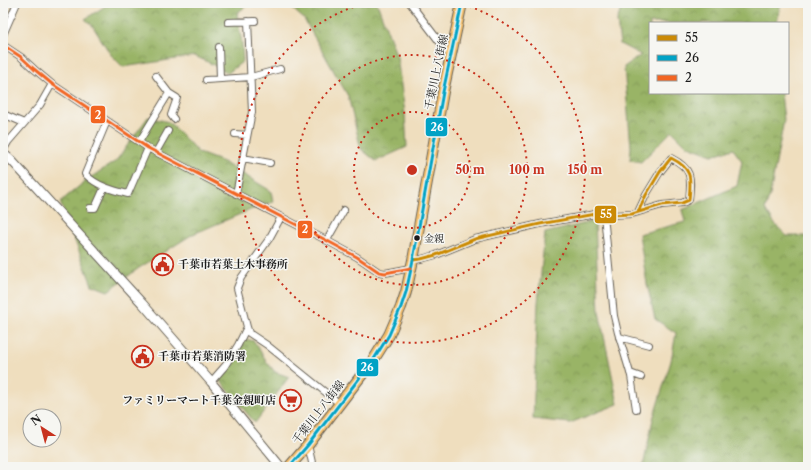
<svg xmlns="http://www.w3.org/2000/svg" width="811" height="470" font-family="'Libre Caslon Text','Noto Serif JP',serif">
<defs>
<pattern id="forest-crowns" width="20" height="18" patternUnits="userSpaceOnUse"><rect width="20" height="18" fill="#99b466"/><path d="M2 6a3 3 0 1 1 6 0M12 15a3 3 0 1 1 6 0" fill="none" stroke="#7c9253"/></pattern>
</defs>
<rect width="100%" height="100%" fill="#f6f6f2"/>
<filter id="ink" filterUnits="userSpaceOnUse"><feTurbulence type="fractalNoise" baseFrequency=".025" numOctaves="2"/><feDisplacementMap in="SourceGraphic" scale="8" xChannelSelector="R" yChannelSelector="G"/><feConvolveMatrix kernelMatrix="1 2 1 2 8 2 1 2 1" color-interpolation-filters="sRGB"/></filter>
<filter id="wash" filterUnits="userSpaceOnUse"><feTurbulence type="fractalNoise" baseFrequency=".012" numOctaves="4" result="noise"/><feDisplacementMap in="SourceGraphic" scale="16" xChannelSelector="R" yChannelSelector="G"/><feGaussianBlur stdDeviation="0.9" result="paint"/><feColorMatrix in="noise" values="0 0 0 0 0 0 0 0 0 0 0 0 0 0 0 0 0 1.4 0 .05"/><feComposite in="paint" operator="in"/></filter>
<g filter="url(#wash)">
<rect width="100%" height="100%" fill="#efdebe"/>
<!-- forest -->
<path fill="url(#forest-crowns)" stroke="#5a6841" d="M110,3H250L237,13L242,44L243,61L228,73L212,64L195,56L123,67L111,55L92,25L85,19Z
M286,3H377L397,57L405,113L407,147L376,161L361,149L348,96L304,19Z
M627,3H781L777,23H650V93H781L784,120L770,195L765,209L774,223L787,236H808V467H643L653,419L671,361L676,333L655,319L647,284L639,234L685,222L682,210L737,186L742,161L733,149L712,155L686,145L672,131L641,162L630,160L631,147L624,67L641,55L620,44L617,21L622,6Z
M148,117L169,122L199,153L223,162L271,191L273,202L250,210L193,234L139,268L108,291L92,285L60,202L88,179L116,161Z
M595,221L599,312L618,404L570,423L533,419L538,303L545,233Z
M245,339L254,341L267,362L275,372L289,377L255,423L219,379Z"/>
</g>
<g filter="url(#ink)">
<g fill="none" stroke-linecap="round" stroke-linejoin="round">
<defs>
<path id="minor" d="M410,3L451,57
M228,22L255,21
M3,35L17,3
M3,45L21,57L34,69L52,84L148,148L322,238L357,257L379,272L385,273L411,268
M219,47L220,79
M156,76L169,93L177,98L171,115L174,119
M206,80L251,77L280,69
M3,114L24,123
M107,121L85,174C97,186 112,190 128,194L148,148
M235,134L247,135
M139,142L169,93
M3,151L8,142L40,105L52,84
M156,152L168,131
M243,158L270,163
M236,194L252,112L248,21
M90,208H95L104,188
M604,215L614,316L618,333L631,376L636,409
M327,240L344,210
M413,260L421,259L436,255L475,239L540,224L595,214L612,215L632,214L662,205L682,203L689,200C691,178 693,169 671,158L660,172L646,195L638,212
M247,327L249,333L267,345L340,404
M619,337L649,345
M630,373L641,377
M211,382L225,366L238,345L247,327L237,288L241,278L269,239L281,217
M308,445L313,467"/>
<path id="tertiary" d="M3,153L12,161L142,303L211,382L281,467"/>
<path id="primary" d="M289,467L308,445L374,359L389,335L401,307L406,292L413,260L443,92L462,3"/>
</defs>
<!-- minor casing -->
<use href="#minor" stroke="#666055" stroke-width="8"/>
<!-- tertiary casing -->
<use href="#tertiary" stroke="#666055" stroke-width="10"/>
<!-- primary casing -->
<use href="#primary" stroke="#666055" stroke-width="12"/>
<!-- minor -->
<use href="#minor" stroke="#fff" stroke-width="6"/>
<!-- tertiary -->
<use href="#tertiary" stroke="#fff" stroke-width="8"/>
<!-- primary -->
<use href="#primary" stroke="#f7c06b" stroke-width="10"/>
<defs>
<path id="bus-1" d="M413,260L421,259L436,255L475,239L540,224L595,214L612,215L632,214L662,205L682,203L689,200C691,178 693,169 671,158L660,172L646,195L638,212"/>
<path id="bus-2" d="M289,467L308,445L374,359L389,335L401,307L406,292L413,260L443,92L462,3"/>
<path id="bus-3" d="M3,45L21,57L34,69L52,84L148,148L322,238L357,257L379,272L385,273L411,268"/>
</defs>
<!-- bus-1 casing -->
<use href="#bus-1" stroke="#f6f6f2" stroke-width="6"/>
<!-- bus-2 casing -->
<use href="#bus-2" stroke="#f6f6f2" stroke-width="6"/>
<!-- bus-3 casing -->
<use href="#bus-3" stroke="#f6f6f2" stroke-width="6"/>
<!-- bus-1 -->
<use href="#bus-1" stroke="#cb8a06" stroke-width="3"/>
<!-- bus-2 -->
<use href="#bus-2" stroke="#01a2c5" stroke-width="3"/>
<!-- bus-3 -->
<use href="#bus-3" stroke="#f26522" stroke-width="3"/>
</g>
</g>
<!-- distance rings -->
<g fill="none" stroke="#c8321e" stroke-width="2" stroke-dasharray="2 4">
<circle cx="412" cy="170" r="58"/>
<circle cx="412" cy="170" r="115"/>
<path d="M458 3A173 173 0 1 1 366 3"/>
</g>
<!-- icons -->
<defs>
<symbol id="civic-ring" viewBox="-11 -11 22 22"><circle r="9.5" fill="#f6f6f2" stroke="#c8321e" stroke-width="1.5"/><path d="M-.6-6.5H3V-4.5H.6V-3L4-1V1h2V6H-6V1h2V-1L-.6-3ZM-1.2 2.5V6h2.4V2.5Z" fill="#c8321e"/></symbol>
<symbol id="supermarket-ring" viewBox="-11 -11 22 22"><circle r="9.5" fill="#f6f6f2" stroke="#c8321e" stroke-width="1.5"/><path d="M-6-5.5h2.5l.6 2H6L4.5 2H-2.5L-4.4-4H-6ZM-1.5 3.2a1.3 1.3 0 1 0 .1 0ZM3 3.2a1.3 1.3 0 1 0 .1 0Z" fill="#c8321e"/></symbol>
</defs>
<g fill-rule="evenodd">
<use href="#civic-ring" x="150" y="252" width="25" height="25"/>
<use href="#civic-ring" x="130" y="344" width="25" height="25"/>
<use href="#supermarket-ring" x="278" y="388" width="25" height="25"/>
</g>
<!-- markers -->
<circle fill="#1c1c1c" stroke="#f6f6f2" stroke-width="1.5" cx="417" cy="238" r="3.5"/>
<g text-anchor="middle" stroke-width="3" stroke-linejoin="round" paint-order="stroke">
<!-- bus labels -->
<g font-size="10" fill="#1c1c1c" stroke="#f6f6f2" text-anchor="start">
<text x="424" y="242">金親</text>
</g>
<!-- street labels -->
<g font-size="11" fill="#1c1c1c" stroke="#f6f6f2">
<text transform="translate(436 72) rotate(-78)" y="4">千葉川上八街線</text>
<text transform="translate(318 412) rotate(-52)" y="4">千葉川上八街線</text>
</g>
<!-- poi labels -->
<g font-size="11" font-weight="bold" fill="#1c1c1c" stroke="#f6f6f2" text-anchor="start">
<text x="178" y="268">千葉市若葉土木事務所</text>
<text x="158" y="360">千葉市若葉消防署</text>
<text x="276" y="404" text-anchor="end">ファミリーマート千葉金親町店</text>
</g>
</g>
<circle cx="412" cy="170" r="6" fill="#c8321e" stroke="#f6f6f2" stroke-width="2"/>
<g font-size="12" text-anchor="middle" font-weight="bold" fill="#c8321e" stroke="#f6f6f2" stroke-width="3" stroke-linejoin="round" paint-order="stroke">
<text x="470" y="174">50 m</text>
<text x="527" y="174">100 m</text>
<text x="585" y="174">150 m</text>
</g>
<g stroke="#f6f6f2" stroke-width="1.5">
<rect x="90" y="105" width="16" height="19" rx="4" fill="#f26522"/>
<rect x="425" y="117" width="23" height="20" rx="4" fill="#01a2c5"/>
<rect x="594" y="205" width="23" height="19" rx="4" fill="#cb8a06"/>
<rect x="297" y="220" width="16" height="19" rx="4" fill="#f26522"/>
<rect x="356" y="358" width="23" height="19" rx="4" fill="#01a2c5"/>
</g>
<g font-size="11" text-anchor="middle" font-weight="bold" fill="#fff">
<text x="98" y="119">2</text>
<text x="437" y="131">26</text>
<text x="606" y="218">55</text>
<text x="305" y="233">2</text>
<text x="367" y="371">26</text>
</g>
<!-- margin -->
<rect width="811" height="470" fill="none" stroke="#f6f6f2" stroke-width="16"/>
<!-- legend -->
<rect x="649" y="22" width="140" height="72" fill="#f6f6f2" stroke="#9f9f9c"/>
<rect x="657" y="35" width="20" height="6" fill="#cb8a06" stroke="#9f9f9c"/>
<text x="685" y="42" font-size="12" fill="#1c1c1c">55</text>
<rect x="657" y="55" width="20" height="6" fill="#01a2c5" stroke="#9f9f9c"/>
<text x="685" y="62" font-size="12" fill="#1c1c1c">26</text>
<rect x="657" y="75" width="20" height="6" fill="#f26522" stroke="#9f9f9c"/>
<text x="685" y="82" font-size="12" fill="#1c1c1c">2</text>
<!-- north arrow -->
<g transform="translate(42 428) rotate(324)"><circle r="19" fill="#f6f6f2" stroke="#9f9f9c"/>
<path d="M0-3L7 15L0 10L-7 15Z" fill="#c8321e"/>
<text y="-6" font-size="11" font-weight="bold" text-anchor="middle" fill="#1c1c1c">N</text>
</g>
</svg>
